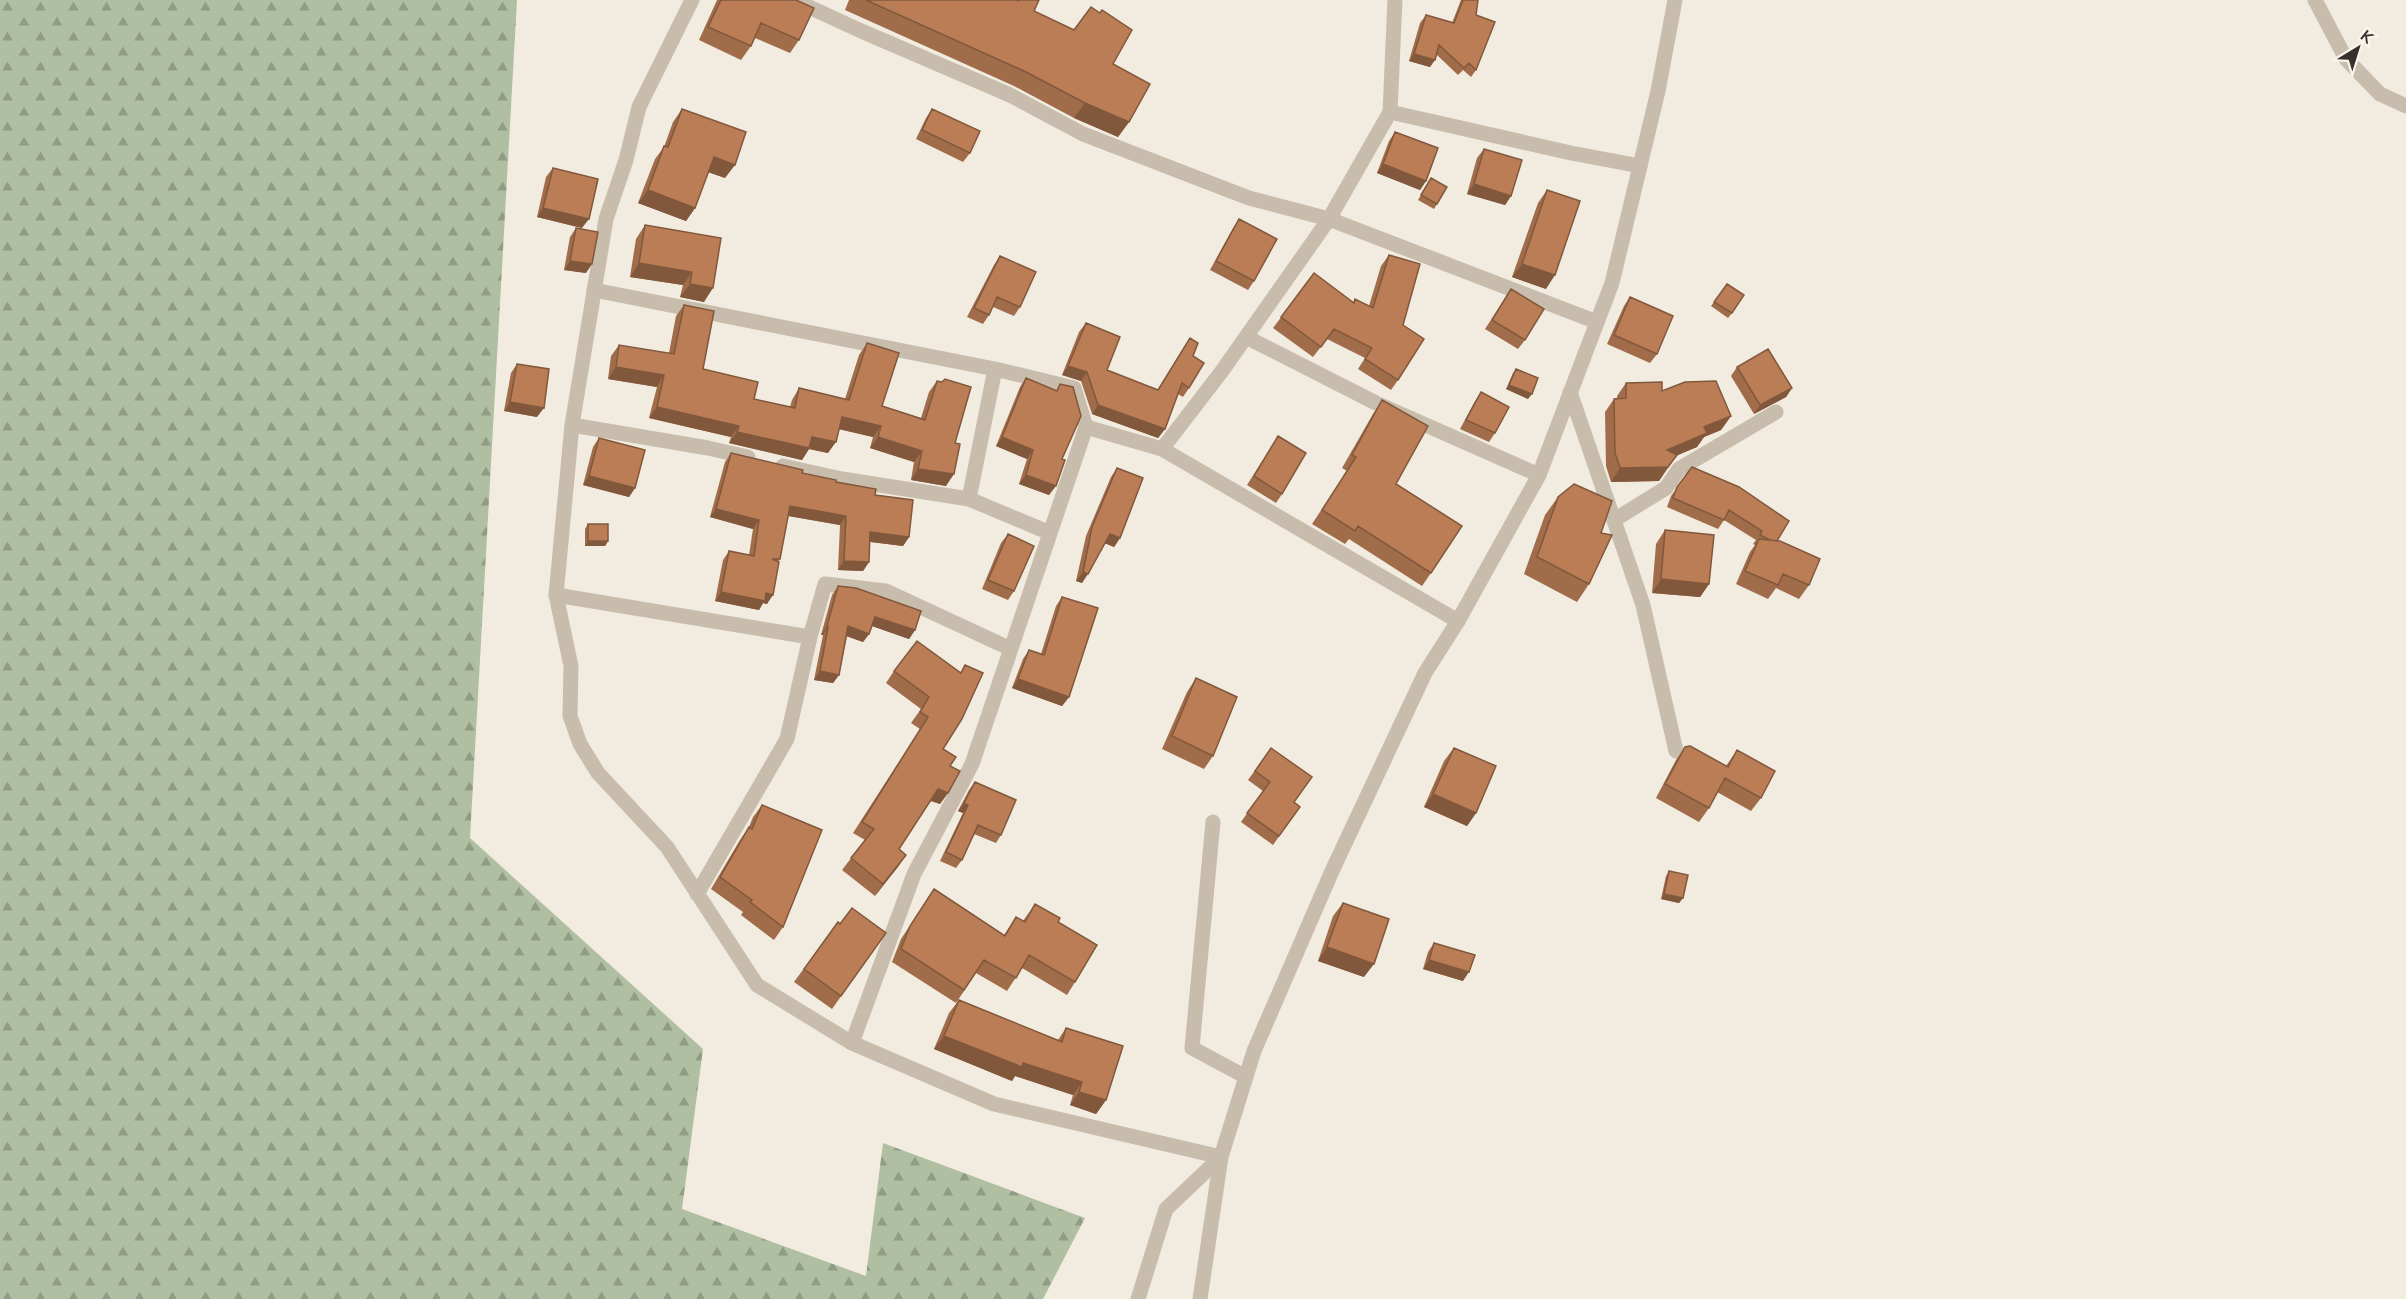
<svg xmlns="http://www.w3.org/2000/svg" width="2406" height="1299" font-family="Mulish,sans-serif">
<defs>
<pattern id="forest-firs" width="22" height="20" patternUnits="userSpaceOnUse" patternTransform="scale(1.5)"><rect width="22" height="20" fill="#b0bfa1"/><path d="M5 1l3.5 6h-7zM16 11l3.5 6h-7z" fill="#909c83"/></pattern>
</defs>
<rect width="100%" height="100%" fill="#f1ebe0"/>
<!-- forest -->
<path fill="url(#forest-firs)" d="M0,0H517L470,838L703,1049L682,1209L866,1276L883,1143L1085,1218L1043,1299H0Z"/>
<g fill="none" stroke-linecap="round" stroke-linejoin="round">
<!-- minor -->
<path stroke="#c8bdad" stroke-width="15" d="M794,0L859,30L1010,95L1083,134L1249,198L1329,219L1222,371L1162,449L1086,427L972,764L914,874L852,1043
M1395,0L1390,112L1329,219L1597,322
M1390,112L1571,153L1640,166
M594,290L995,369L1074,388L1086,427
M1246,337L1376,403L1539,475
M572,425L708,448L748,457
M1162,449L1458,621
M783,466L842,479L969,499L995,369
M969,499L1050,533
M1614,520L1666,488L1679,469L1776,412
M556,595L810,637L787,739L697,894
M810,637L825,584L886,591L1011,649
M1213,822L1192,1048L1246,1077
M1138,1299L1166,1209L1221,1157"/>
<!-- tertiary -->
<path stroke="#c8bdad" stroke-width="15" d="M692,0L639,107L626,160L606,219L572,425L556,595L571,666L570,716L580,744L598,773L667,847L757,985L852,1043L994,1104L1221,1157
M2315,0L2346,59L2380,94L2406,106
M1570,392L1643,605L1676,751
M1200,1299L1221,1157L1254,1051L1332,871L1425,673L1458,621L1539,475L1612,283L1658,91L1675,0"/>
</g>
<!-- wall -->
<path fill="#a06c49" d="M717,0H796L799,40L790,53L755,38L751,46L741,60L699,40Z
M849,0H1039L1034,11L1113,64L1129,122L1118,137L1074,118L1014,86L845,10Z
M1461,0H1478L1476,15V70L1471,77L1463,70L1458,75L1437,55L1430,67L1409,61L1420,23L1426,15L1452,23Z
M682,109L725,178L708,172L695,208L686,221L638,203L655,159L664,147L673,122Z
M932,109L970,153L963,162L916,139L926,118Z
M1395,132L1426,181L1420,190L1377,173L1389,141Z
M1484,149L1511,196L1505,205L1467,194L1477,158Z
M553,168L582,228L537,217L546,177Z
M1428,183L1437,204L1434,209L1418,200Z
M1547,190L1546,289L1512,277L1538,203Z
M1239,219L1254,281L1248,290L1210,270L1233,228Z
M645,225L721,238L704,302L680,297L683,285L630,277L636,239Z
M576,228L586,273L564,270L570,237Z
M1389,255L1403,325L1398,380L1391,390L1358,369L1365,358L1327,339L1313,357L1273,328L1314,273L1353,302L1355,299L1369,306L1381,266Z
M1000,256L1020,307L1014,316L993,307L989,315L983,324L967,317L994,265Z
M1727,284L1732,313L1728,318L1711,306Z
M1511,289L1525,340L1518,349L1485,329Z
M1630,297L1657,354L1650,363L1607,344L1624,306Z
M684,305L703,369L754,399L790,407L792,400L799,388L845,399L859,355L867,343L882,406L921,418L929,392L937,381L955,443L946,486L911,480L914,462L870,448L873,437L839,429L828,453L809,449L802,460L729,443L731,437L649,418L657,387L608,379L611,356L619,345L669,353L676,316Z
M1086,323L1107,370L1158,390L1190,338L1193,356L1189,388L1183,397L1178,394L1165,429L1158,438L1092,414L1081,381L1062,375L1079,332Z
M517,364L537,417L504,411L511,373Z
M1737,367L1792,388L1786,397L1754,414L1731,376Z
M1516,369L1528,399L1506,389L1513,373Z
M1026,378L1056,391L1060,384L1062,459L1049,495L1019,484L1027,459L996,446L1020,387Z
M1626,383L1662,391L1731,416L1721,430L1704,437L1697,447L1677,455L1659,481L1611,482L1606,466L1605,412L1614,399H1617V396Z
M1481,392L1495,433L1489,442L1460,429L1475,401Z
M1382,400L1396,484L1431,573L1422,586L1349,539L1345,544L1312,524L1347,471L1342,468L1373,414Z
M1278,436L1282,494L1276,503L1247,485Z
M599,438L635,488L629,497L583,485L593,447Z
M731,453L836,482L875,495L909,537L903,546L870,542L869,562L863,571L838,570L840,525L788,516L780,559L778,562L767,604L763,603L759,610L715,601L723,560L729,551L749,555L753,529L710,517L725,462Z
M1692,467L1777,541L1809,585L1799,599L1776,588L1768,599L1736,584L1750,552L1755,545L1753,544L1756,540L1724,520L1718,529L1667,507L1671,496Z
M1117,468L1120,538L1114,547L1105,543L1082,583L1076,581L1086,536L1111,477Z
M1558,497L1601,533L1589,584L1577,602L1524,574L1545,515Z
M588,524L608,541L605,546H585V529Z
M1665,530L1709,584L1700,597L1652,593L1656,544Z
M1008,534L1014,591L1008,600L982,589L1001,543Z
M838,586L915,630L909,639L872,626L869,634L863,642L847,636L839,675L833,683L814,680L823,635H821L832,595Z
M1062,597L1069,697L1062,706L1012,688L1023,659L1029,650L1041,654L1056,606Z
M965,665L943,749L950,766L948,793L940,804L930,801L899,849L906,855L875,896L842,870L865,840L853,833L920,729L911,723L921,709L886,683L894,671L960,673Z
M1196,678L1213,756L1204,769L1162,749L1187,692Z
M1685,747L1726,766L1737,750L1761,798L1751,811L1717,792L1709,808L1699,822L1656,798L1676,760Z
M1271,748L1294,803L1300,807L1273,845L1241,822L1263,791L1248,780Z
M1454,748L1476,813L1467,826L1424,807L1444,761Z
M975,782L1001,835L996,843L974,834L962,860L956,868L940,861L963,813L958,811L969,790Z
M762,805L783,927L774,940L741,915L743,912L711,889L740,840L749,827L753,817Z
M1669,871L1683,898L1679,903L1661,899L1666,876Z
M934,889L1004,935L1016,917L1023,921L1035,904L1058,922L1075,982L1067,995L1022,968L1007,991L976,973L956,1003L892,962L901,939Z
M1343,903L1364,977L1318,961L1333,916Z
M838,922L840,924L886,933L832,1009L794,982Z
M1434,943L1463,981L1423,969L1428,952Z
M959,1000L1058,1040L1066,1028L1106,1100L1096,1114L1070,1105L1073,1095L1015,1076L1012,1081L934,1049L949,1013Z"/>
<!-- shaded-wall -->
<path fill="#82583c" d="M1414,54L1435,60L1430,67L1409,61Z
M1085,103L1129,122L1118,137L1074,118Z
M714,157L735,165L725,178L705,171Z
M1383,164L1426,181L1420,190L1377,173Z
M1474,184L1511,196L1505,205L1467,194Z
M648,190L695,208L686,221L638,203Z
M543,208L589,219L582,228L537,217Z
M570,261L592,264L586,273L564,270Z
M639,263L692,272L683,285L630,277Z
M1522,264L1555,275L1546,289L1512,277Z
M690,284L713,288L704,302L680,297Z
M1068,366L1087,372L1081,381L1062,375Z
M616,367L664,375L657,387L608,379Z
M1509,385L1532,394L1528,399L1506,389Z
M1792,388L1786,397L1754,414L1760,405Z
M510,402L544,408L537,417L504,411Z
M1098,405L1165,429L1158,438L1092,414Z
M657,407L739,426L731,437L649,418Z
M1731,416L1721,430L1704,437L1697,447L1657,464L1667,450L1704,427Z
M842,417L881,426L873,437L834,428Z
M737,432L812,437L836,442L828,453L809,449L802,460L729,443Z
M878,437L922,451L914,462L870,448Z
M1002,437L1033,450L1027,459L996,446Z
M1668,467L1659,481L1611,482L1620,468Z
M918,469L954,474L946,486L911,480Z
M1026,475L1056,486L1049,495L1019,484Z
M589,476L635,488L629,497L583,485Z
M790,506L846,516L840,525L783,515Z
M716,509L759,520L753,529L710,517Z
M870,532L909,537L903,546L864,541Z
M1110,534L1120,538L1114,547L1104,543Z
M588,541H608L605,546H585Z
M844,561L869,562L863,571L838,570Z
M1083,572L1088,574L1082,583L1076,581Z
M1661,579L1709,584L1700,597L1652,593Z
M721,592L766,593L773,595L767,604L763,603L759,610L715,601Z
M875,617L915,630L909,639L869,625Z
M827,626L828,627L823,635H821Z
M848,626L869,634L863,642L843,635Z
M820,671L839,675L833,683L814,680Z
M1018,679L1069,697L1062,706L1012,688Z
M938,789L948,793L940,804L930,800Z
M1433,794L1476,813L1467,826L1424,807Z
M964,803L968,805L963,813L958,811Z
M906,855L898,867L875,896L883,884Z
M1664,894L1683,898L1679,903L1661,899Z
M1327,947L1374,964L1364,977L1318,961Z
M1429,960L1469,972L1463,981L1423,969Z
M944,1036L1023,1063L1082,1082L1073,1095L1015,1076L1012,1081L934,1049Z
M1079,1092L1106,1100L1096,1114L1070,1105Z"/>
<!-- building -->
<path fill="#ba7d55" stroke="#82583c" stroke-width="1.5" d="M721,0H796L814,8L799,40L761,23L751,46L708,27Z
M866,0H1017L1018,1L1019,0H1039L1034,11L1074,30L1091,7L1100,13L1102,10L1132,30L1113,64L1150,84L1129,122L1085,103L1024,71Z
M1463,0H1478L1476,15L1495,22L1476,70L1469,63L1464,68L1439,45L1435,60L1414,54L1426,15L1454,23Z
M682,109L746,132L735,165L714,157L695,208L648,190L664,146L668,147Z
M932,109L980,131L970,153L922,130Z
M1395,132L1438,148L1426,181L1383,164Z
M1484,149L1522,160L1511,196L1474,184Z
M553,168L598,179L589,219L543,208Z
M1431,178L1447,187L1437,204L1421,195Z
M1547,190L1580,201L1555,275L1522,264Z
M1239,219L1277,239L1254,281L1216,261Z
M645,225L721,238L713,288L690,284L692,272L639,263Z
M576,228L598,232L592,264L570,261Z
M1389,255L1420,264L1403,325L1424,339L1398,380L1365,359L1372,348L1334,329L1321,347L1281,317L1314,273L1354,303L1355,299L1373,308Z
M1000,256L1036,272L1020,307L997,297L989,315L974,308Z
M1727,284L1744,295L1732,313L1714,302Z
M1511,289L1544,309L1525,340L1492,320Z
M1630,297L1673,316L1657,354L1614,335Z
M684,305L714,311L703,369L758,382L754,399L795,408L799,388L849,400L867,343L899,353L882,406L925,420L937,381L942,382L945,379L971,387L955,443L960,444L954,474L918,469L922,451L878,437L881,426L842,417L836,442L812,437L809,448L737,432L739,426L657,407L664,375L616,367L619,345L674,354Z
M1086,323L1120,337L1107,370L1158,390L1190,338L1198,343L1193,356L1204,363L1189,388L1182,383L1165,429L1098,405L1087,372L1068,366Z
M1768,349L1792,388L1760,405L1737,367Z
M517,364L549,369L544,408L510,402Z
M1516,369L1538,378L1532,394L1509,385Z
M1026,378L1057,391L1060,384L1073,387L1081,416L1062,459L1065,460L1056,486L1026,475L1033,450L1002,437Z
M1716,381L1731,416L1704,427L1707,433L1667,450L1677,455L1668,467L1620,468L1615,453L1614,399L1626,398V383L1662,382V391L1685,382Z
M1481,392L1509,407L1495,433L1466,420Z
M1382,400L1428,426L1396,484L1462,526L1431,573L1358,526L1355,531L1322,510L1356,457L1352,455Z
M1278,436L1306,453L1282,494L1254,476Z
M599,438L645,450L635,488L589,476Z
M731,453L803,470L802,473L836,480V482L876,489L875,495L913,500L909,537L870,532L869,562L844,561L846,516L790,506L780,559H772L779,562L773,595L766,593L765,601L721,592L729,551L754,556L759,520L716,509Z
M1692,467L1739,487L1789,521L1777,541L1770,540L1760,535L1762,531L1729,510L1724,520L1673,498L1677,487Z
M1117,468L1143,478L1120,538L1110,534L1088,574L1083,572L1092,527Z
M1574,484L1612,501L1601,533L1612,535L1589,584L1537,557L1558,497Z
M588,524H608V541H588Z
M1665,530L1714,535L1709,584L1661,579Z
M1008,534L1034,546L1014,591L988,580Z
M1759,539L1780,541L1820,559L1809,585L1783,574L1778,585L1745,571Z
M838,586L856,588L921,611L915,630L875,617L869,634L848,626L839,675L820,671L828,627L827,626Z
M1062,597L1098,608L1069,697L1018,679L1029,650L1044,655Z
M917,641L961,673L965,665L983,673L962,719L943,749L956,757L950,766L960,771L948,793L938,789L899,849L906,855L883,884L851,858L874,829L862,822L928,717L920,712L929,697L894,671Z
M1196,678L1237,697L1213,756L1172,736Z
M1690,746L1728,767L1737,750L1775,771L1761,798L1725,778L1709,808L1665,784L1685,747Z
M1271,748L1312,777L1294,802L1300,807L1279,836L1247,813L1270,782L1255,771Z
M1454,748L1496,766L1476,813L1433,794Z
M975,782L1016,800L1001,835L978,825L962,860L946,852L968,805L964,803Z
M762,805L822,830L783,927L750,902L752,900L720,877L749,827L752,829Z
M1669,871L1688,875L1683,898L1664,894Z
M934,889L1005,936L1016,917L1025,922L1035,904L1060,918L1058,922L1097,945L1075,982L1029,955L1016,978L984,960L964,990L901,949L910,926Z
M1343,903L1389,919L1374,964L1327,947Z
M852,908L886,933L841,996L804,969L838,922L840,924Z
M1434,943L1475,955L1469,972L1429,960Z
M959,1000L1062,1042L1066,1028L1123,1046L1106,1100L1079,1092L1082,1082L1023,1063L1022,1067L944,1036Z"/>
<!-- north arrow -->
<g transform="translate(2358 48) rotate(38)" stroke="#f9f5ec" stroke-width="4.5" paint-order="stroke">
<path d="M0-4.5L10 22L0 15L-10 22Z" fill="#37312b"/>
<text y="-9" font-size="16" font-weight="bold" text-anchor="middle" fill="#37312b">K</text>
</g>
</svg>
